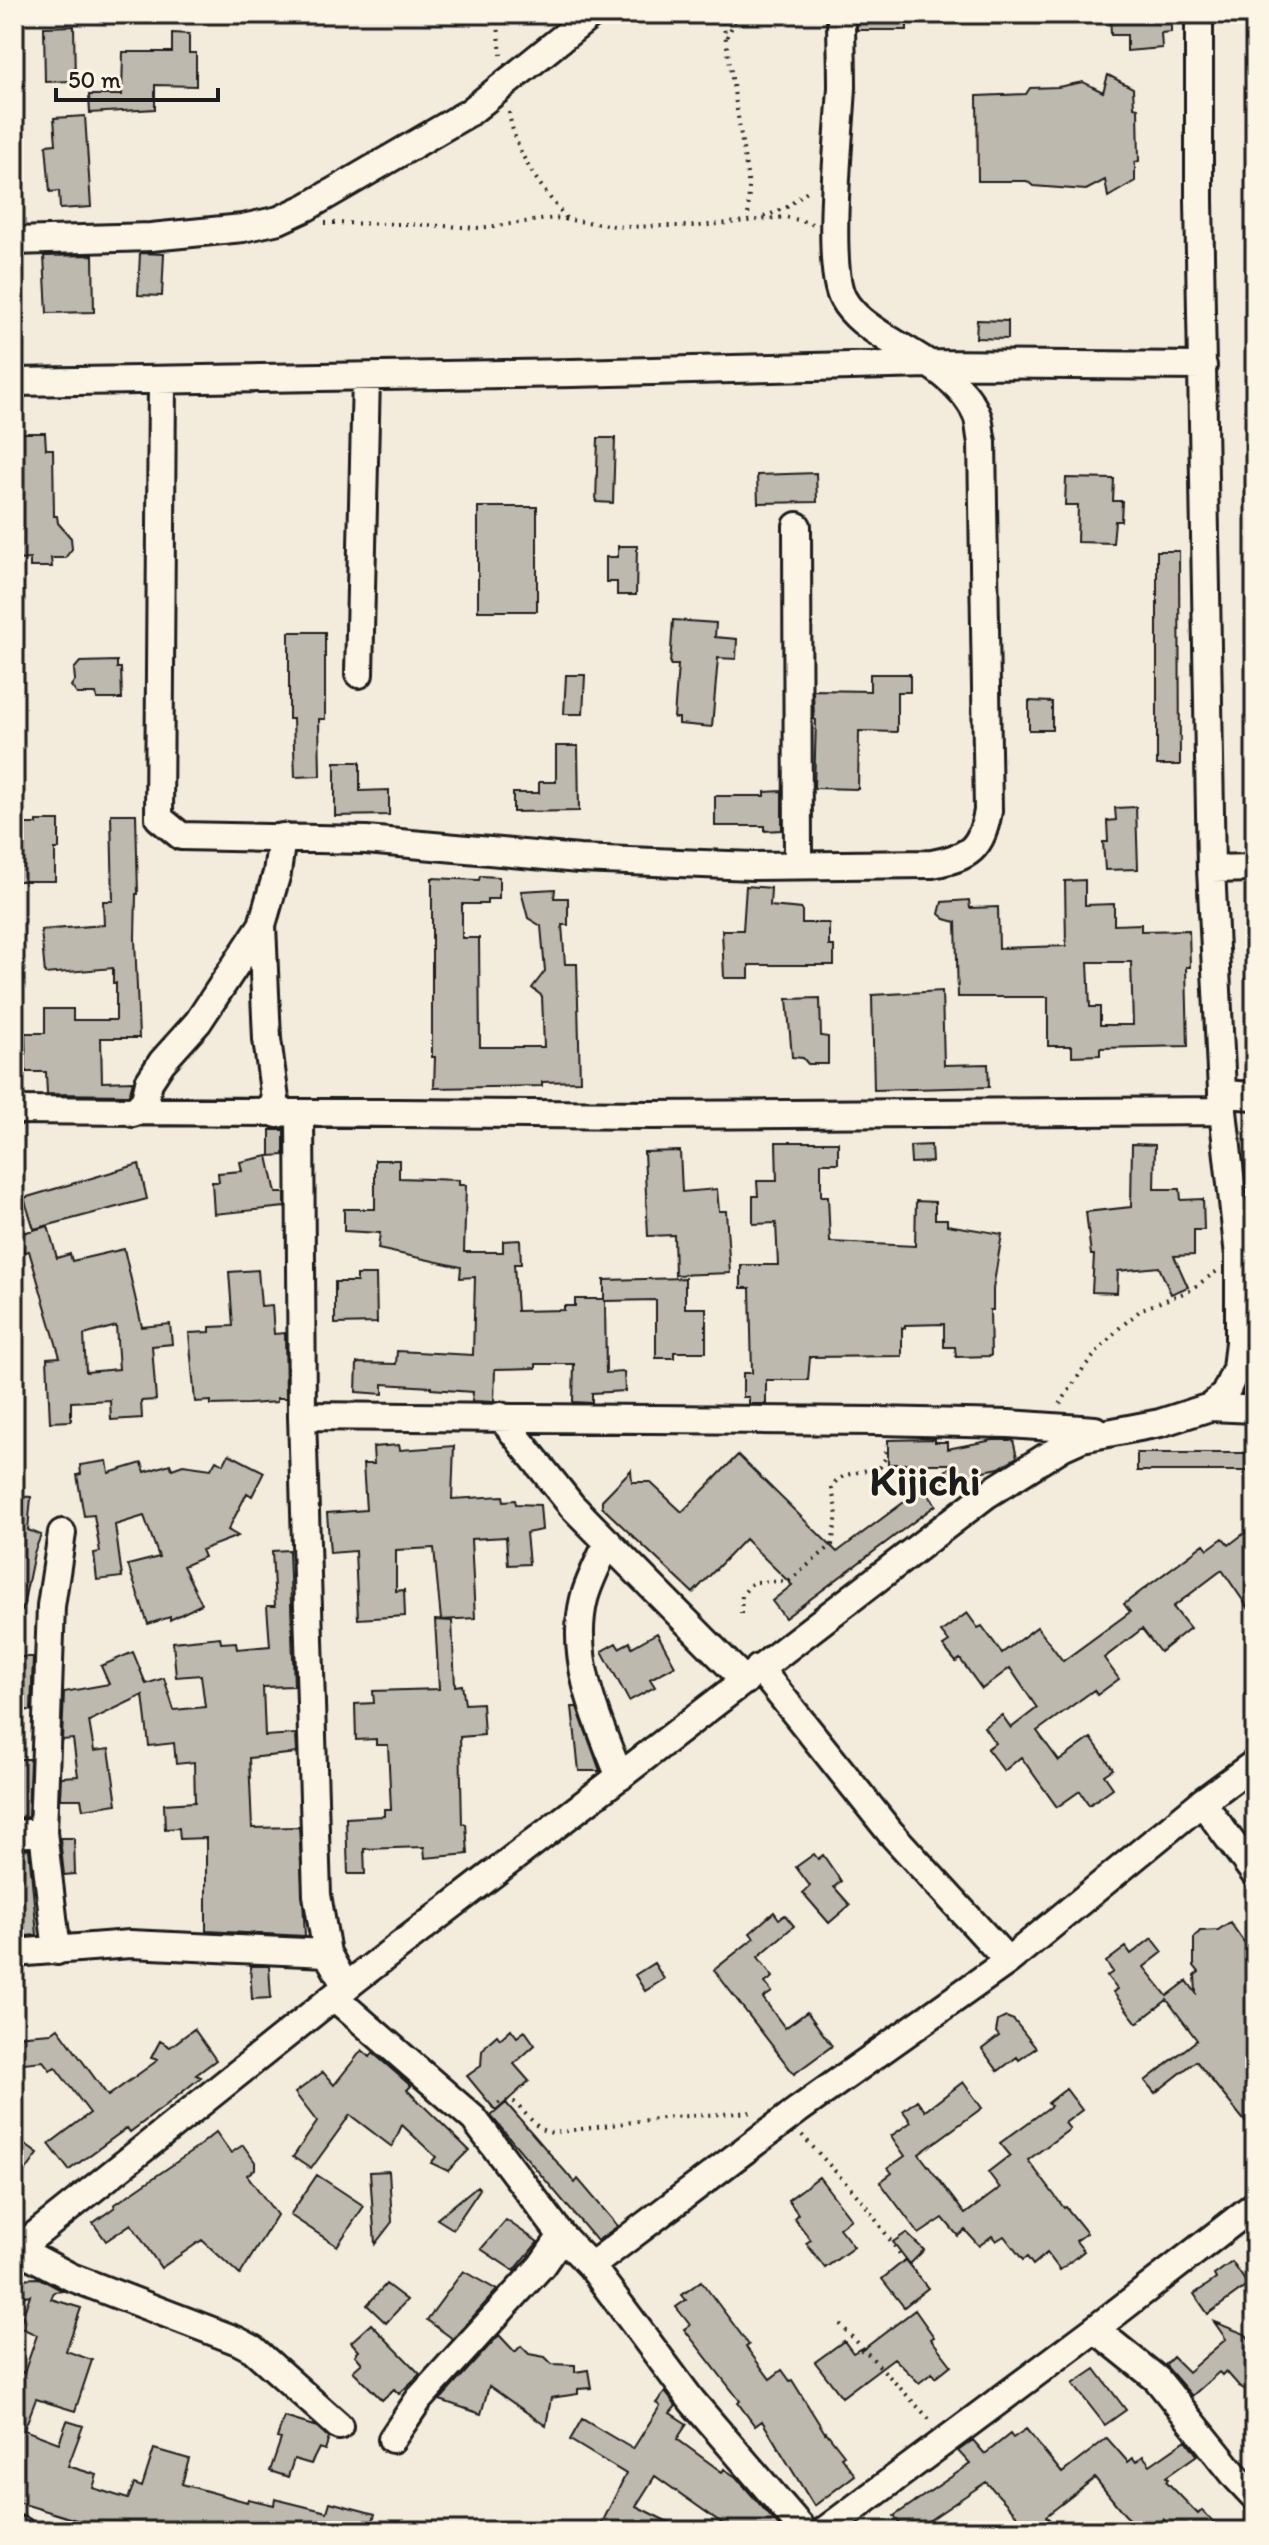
<svg xmlns="http://www.w3.org/2000/svg" width="1269" height="2545" font-family="Itim,sans-serif">
<rect width="100%" height="100%" fill="#f3ecdd"/>
<filter id="ink" filterUnits="userSpaceOnUse"><feTurbulence type="fractalNoise" baseFrequency=".0125" numOctaves="2"/><feDisplacementMap in="SourceGraphic" scale="16" xChannelSelector="R" yChannelSelector="G"/><feConvolveMatrix kernelMatrix="1 2 1 2 8 2 1 2 1" color-interpolation-filters="sRGB"/></filter>
<g filter="url(#ink)">
<!-- building -->
<path fill="#beb9ae" stroke="#1c1c1c" stroke-width="2" fill-rule="evenodd" d="M857,14H907V30H857Z
M1110,14L1171,16V32L1161,33L1162,48L1127,51V35H1111Z
M74,26L75,81L45,82L44,27Z
M172,33L189,34V53H196V86L155,85V109L90,113L89,95H122L123,52H172Z
M1108,75L1133,88L1134,107L1138,108L1139,161L1135,162V181L1108,197L1105,180L1086,190L1033,186L1027,181H978L977,96L1026,94L1030,88L1058,87L1083,82L1103,92Z
M85,116L91,207L60,209L59,191L50,192L46,145L56,144L54,118Z
M140,253L164,254L162,296L138,295Z
M93,255L94,312L47,313L44,256Z
M977,320L1008,321V339L976,338Z
M14,433H45L46,449H53L54,516H57L58,523L71,538L72,549L65,558H51L52,567H30V559L16,560L14,549Z
M598,438H615L613,503L596,502Z
M816,473L817,502L758,503L757,475Z
M1066,478L1114,479L1113,501H1122L1121,521H1115L1113,543L1077,542L1078,505H1065Z
M478,507H537V611H478Z
M618,546H637L636,595H617V582H606V557H618Z
M1157,551H1179L1180,765H1157Z
M673,620L716,623L715,637L737,639L736,659L718,658L712,727L679,724V718H674L678,665H670Z
M289,632H325V719H319L320,776L295,777L293,719H289Z
M117,661V668H121L122,699H97L96,694H77L71,686L75,680L74,669L80,662Z
M870,674H910V692H897V732L859,731L858,789L814,788L816,720L814,719L813,690L870,691Z
M566,675H585L583,714H564Z
M1029,701L1052,702V730H1029Z
M556,746H578L579,811L513,812V793H539V782H556Z
M335,762H360V791L389,790V815L335,816Z
M782,791V830L765,831V826H715V796H765V792Z
M1136,807L1138,869L1105,870L1103,842H1108L1107,821L1116,820L1115,808Z
M111,814H136L138,894H136L135,938L139,1038H101L102,1082L133,1081L130,1092L128,1095L47,1094L46,1072H26L25,1033H45V1009H73V1020H116V983H113V968L45,974L41,930L104,925L103,901H113Z
M37,821H59V849H55V881H16L14,824H37Z
M480,876L499,877V899H487V904H462V938H479L480,1047H544L542,996L532,988L545,971L541,926L528,918L521,891L555,889L554,898H568V925H562L565,964H577L580,1081L542,1082V1086L434,1088L435,1057H432V878L479,880Z
M1085,880V905L1114,904V925L1141,924V931L1189,930L1190,967H1186L1188,1046L1100,1048V1055L1072,1056V1046H1048V997H958L956,922L945,919L939,914L942,902L969,900L970,908L998,907L999,948L1066,946L1065,881ZM1088,962H1131L1133,1025H1100V1007H1090Z
M746,886L771,888L770,906L802,909V923H829V946H834V965H749V978H724L722,930H743Z
M942,991L944,1065L988,1064L989,1087L874,1090L872,995Z
M820,998L821,1036L828,1037V1064H808L803,1058L792,1057L787,999Z
M270,1130H284V1155L270,1156Z
M776,1142H838V1163H821V1196H828L830,1242L915,1246L916,1201L935,1202V1219H947V1225L1002,1234L993,1289V1310H990L991,1356L956,1357L955,1347H944V1324L905,1325V1328H902V1356L810,1357L808,1380H766V1404H749V1397H743V1373H752L750,1288H741V1265H778L776,1223L753,1224V1196H758L757,1181H777Z
M1132,1144L1155,1145L1154,1189H1180L1181,1200L1203,1199L1204,1230H1194V1255L1174,1256L1188,1287L1171,1294L1159,1267L1118,1271L1117,1293L1092,1292L1094,1255H1091L1086,1212L1131,1207Z
M931,1145L932,1162L911,1163L910,1146Z
M680,1151L682,1192L717,1189L719,1211H726L730,1273L675,1275L674,1235L648,1236L644,1152Z
M268,1156L276,1193H285V1207L214,1214L212,1182H219L218,1173L242,1171L240,1162Z
M375,1160H399V1178L459,1180V1185H466L464,1252H503V1241L520,1240L521,1264H514L517,1311L564,1310V1306H575V1299H604V1280L685,1278V1308H706V1352H674V1358H656V1300L605,1301L606,1373L624,1372L625,1391L592,1393V1403L573,1402L574,1364H536V1368L495,1369L494,1402L472,1401L473,1392L431,1389V1387L383,1384V1394L356,1392L357,1363L396,1364L397,1351L473,1355L475,1277L460,1278L461,1267L378,1249L380,1233L344,1231V1209H375Z
M139,1164L147,1199L34,1229L24,1198Z
M48,1226L57,1258L70,1254L72,1261L124,1249L142,1327L170,1324L172,1344L152,1346L156,1400L141,1401L142,1418L111,1420L110,1400L71,1402V1421L50,1422L47,1358L60,1357L29,1251L24,1252L19,1234ZM116,1326L119,1369L86,1372L84,1335Z
M258,1270L261,1306L272,1305L274,1334L285,1333L286,1398H277V1402L248,1404L211,1405V1401L195,1402L189,1333L210,1332V1327L233,1326L229,1272Z
M357,1275H376L377,1323L335,1324V1282H357Z
M935,1439V1442H947V1449L993,1440H1013L1017,1457L999,1468L979,1472L980,1479L930,1483L954,1464H888V1440Z
M399,1445L400,1450L454,1446L452,1499L503,1496L504,1501L515,1500L516,1504L540,1505L542,1530L526,1533L529,1564L508,1565L506,1537L471,1539L475,1618L441,1620L434,1548L396,1550V1591L404,1590L405,1616L358,1619L355,1551L330,1553L327,1513L366,1510L363,1464H374L373,1447Z
M1137,1453H1255V1471H1137Z
M229,1454L264,1472L252,1496L247,1493L228,1530L238,1536L201,1550L204,1557L183,1566L202,1604L170,1620V1617L148,1624L128,1565L159,1557L144,1516L115,1525L122,1577L97,1580L94,1553L100,1552L94,1515L84,1516L77,1475L81,1474L80,1465L107,1461L109,1473L142,1463L145,1472L170,1464L172,1469L183,1465L211,1469L216,1460L224,1464Z
M738,1455L837,1552L923,1488L936,1505L785,1618L772,1601L792,1585L745,1539L693,1593L602,1507V1500L631,1470L632,1482H650L682,1512Z
M14,1496L31,1497L28,1530L41,1535L34,1553L22,1611L14,1610Z
M1255,1525V1618L1222,1570L1173,1607L1190,1628L1160,1652L1142,1629L1104,1658L1119,1679L1097,1695L1094,1690L1037,1731L1059,1761L1091,1738L1113,1769L1104,1775L1113,1788L1089,1805L1080,1791L1057,1807L1021,1757L1004,1771L987,1749L995,1743L984,1727L1002,1715L1011,1728L1037,1708L1010,1668L982,1689L960,1659L956,1662L943,1646L949,1642L941,1632L967,1613L978,1628L982,1626L1002,1653L1037,1627L1063,1661L1130,1612L1124,1604L1204,1544L1208,1549L1223,1538L1229,1545Z
M289,1550L294,1686L263,1687L265,1736L296,1734L297,1753L249,1758L252,1828L299,1827L305,1936L206,1931V1838L180,1839L179,1828L165,1829L164,1804L195,1802L194,1762L176,1764L174,1743L149,1746L143,1695L89,1721L94,1751L109,1749L117,1804L83,1809L81,1799H60L61,1777L78,1776L73,1739L62,1740L64,1692L109,1684L101,1666L133,1652L146,1684L164,1678L174,1710L205,1707L201,1675L176,1677L173,1642L220,1637L221,1643L236,1642L237,1649L270,1646L267,1606H275L272,1551Z
M435,1620L452,1621L455,1686L462,1685L465,1704L482,1703L484,1735L460,1737L462,1824H466L468,1854L425,1858L424,1847L364,1849L365,1874H348L346,1818L384,1816V1809H391L388,1745H376V1739L356,1740L355,1704L374,1703L373,1691L439,1689Z
M657,1633L675,1666L650,1679L655,1687L629,1701L602,1651L616,1643L619,1648L630,1642L632,1647Z
M16,1657H33L31,1710L14,1711V1661H16Z
M572,1707H577L600,1771H579Z
M14,1759H30L28,1817L14,1818Z
M60,1838H74L75,1874L64,1875Z
M29,1849L37,1935L14,1937V1850Z
M814,1854L818,1859L823,1855L841,1881L834,1887L850,1905L829,1923L803,1893L810,1886L796,1867Z
M774,1912L779,1919L785,1915L794,1926L758,1957L773,1977L765,1983L772,1992L763,1998L785,2028L807,2012L832,2046L794,2074L714,1970L754,1938L750,1933Z
M1230,1922L1244,1942L1246,1941L1255,1951V2134L1196,2061L1155,2093L1145,2081L1197,2040L1167,2000L1137,2023L1113,1992L1117,1989L1107,1976L1113,1972L1106,1962L1126,1947L1131,1954L1152,1938L1163,1952L1144,1967L1167,1996L1187,1981L1196,1993L1195,1975L1199,1972L1194,1966V1938L1200,1931L1218,1930Z
M654,1963L664,1979L645,1991L635,1975Z
M250,1966H269L271,1998L252,1999Z
M1006,2017L1014,2020L1036,2048L1019,2060L1017,2057L998,2071L982,2049L999,2036L996,2032L998,2021Z
M58,2028L108,2096L158,2060L151,2058L160,2041L170,2047L194,2029L216,2060L196,2075L201,2077L165,2106L130,2132L127,2128L69,2170L49,2144L90,2113L55,2067L50,2070L43,2061L14,2064V2036L51,2033Z
M511,2029L517,2037L525,2031L535,2045L514,2064L529,2081L496,2111L467,2076L481,2066L482,2051L488,2043L497,2035L500,2039Z
M362,2050L370,2057L373,2053L411,2086L407,2090L469,2150L448,2171L431,2163L436,2157L402,2125L392,2147L350,2115L311,2169L293,2157L317,2122L295,2093L323,2072L334,2085Z
M963,2082L982,2108L919,2154L965,2214L1000,2188L988,2172L1010,2155L1000,2143L1051,2106L1048,2103L1066,2089L1082,2110L1065,2123L1070,2129L1028,2160L1064,2208L1066,2207L1087,2233L1076,2241L1084,2251L1060,2270L1047,2253L1033,2265L1027,2257L1023,2260L1004,2236L996,2241L992,2236L979,2246L965,2230L958,2236L943,2218L919,2234L880,2182L892,2173L888,2168L905,2156L891,2136L911,2122L903,2111L917,2100L925,2111Z
M506,2103L575,2183L578,2179L618,2226L597,2241L491,2116Z
M216,2132L231,2153L243,2145L255,2162V2169L247,2175L277,2215L240,2275L202,2240L161,2268L131,2224L106,2241L93,2223L115,2207L114,2205L194,2150Z
M14,2137L38,2154L14,2187Z
M389,2171L392,2222L375,2244L370,2172Z
M317,2175L364,2206L337,2246L290,2215Z
M819,2177L851,2219L839,2228L854,2247L825,2268L806,2243L811,2240L794,2218L798,2214L788,2200Z
M477,2186L480,2189L453,2229L437,2219Z
M506,2220L538,2242L514,2271L481,2249Z
M906,2233L924,2250L910,2264L893,2242Z
M905,2260L928,2288L904,2307L882,2279Z
M1232,2262L1248,2285L1208,2314L1194,2294L1216,2279L1214,2275Z
M463,2271L497,2290L453,2339L427,2320Z
M39,2278L63,2291L54,2292L51,2299L81,2308L66,2351L92,2360L75,2411L36,2399L24,2430L59,2443L67,2421L83,2426L68,2466L97,2475L93,2488L128,2499L134,2484L142,2487L154,2449L189,2459L182,2484L247,2502L248,2499L274,2505L275,2499L327,2512L330,2502L375,2514L370,2531H112L14,2501V2369L24,2373L37,2335L19,2327L30,2295L14,2298V2279Z
M701,2281L749,2345L746,2347L770,2379L782,2370L790,2381L792,2380L825,2433L826,2432L844,2455L841,2457L855,2475L814,2506L762,2421L755,2426L738,2403L740,2401L684,2329L690,2325L676,2307L686,2300L682,2295Z
M386,2284L407,2300L386,2323L367,2305Z
M915,2310L934,2337L931,2339L951,2365L935,2378L932,2373L919,2383L894,2358L842,2397L815,2362L844,2341L853,2353L860,2349L861,2351Z
M1214,2322L1245,2334L1255,2345V2395L1239,2386L1226,2371L1222,2375L1219,2372L1192,2396L1165,2365L1173,2357L1188,2372L1226,2339Z
M371,2324L420,2374L399,2394L394,2389L382,2400L353,2371L362,2363L355,2355L359,2351L351,2342Z
M499,2335L515,2352L521,2346L529,2354L545,2357L552,2364L575,2365V2372L588,2370L591,2388L578,2389V2394L551,2398L546,2426L489,2386L481,2414L440,2400Z
M1095,2369L1126,2410L1105,2425L1073,2384Z
M665,2392L676,2406L670,2413L687,2424L677,2439L722,2472L724,2469L736,2477L783,2531H733L655,2476L636,2506L686,2531H598L626,2474L570,2440L582,2419L633,2449L660,2406L656,2403Z
M284,2417L317,2427L329,2438L325,2450L319,2448L311,2464L294,2459L288,2477L270,2471L281,2439L277,2438Z
M1026,2429L1062,2473L1107,2438L1128,2462L1133,2458L1136,2462L1143,2456L1150,2465L1186,2440L1197,2455L1166,2477L1168,2479L1166,2481L1198,2514L1202,2510L1222,2531H1174L1163,2519L1151,2531H1142L1124,2514L1095,2478L1046,2516L1060,2531H1032L986,2482L924,2524L928,2531H905L894,2516L970,2464L958,2451L973,2440L985,2454L1010,2434L1013,2438Z"/>
<g fill="none" stroke-linecap="round" stroke-linejoin="round">
<defs>
<path id="minor" d="M14,241L151,237L243,228L279,220L307,207L470,112L592,14
M162,381L159,818L181,836L366,840L579,859L753,866L932,864C970,857 981,849 988,811L982,442C980,435 980,426 978,418C965,381 920,358 888,339C871,328 853,317 843,299C825,267 840,131 842,87C842,63 841,38 841,14
M14,382L572,373L929,364L1203,366
M797,526L798,864
M359,674L366,377
M1211,869L1255,868
M262,925L267,1039L277,1114
M1222,1094L1255,1096
M14,1110L652,1115L1223,1111
M133,1113L145,1100L149,1082L162,1062L198,1022L262,925L277,873L282,837
M300,1114L302,1416L317,1895L327,1953L346,1987
M1210,1407L1255,1409
M302,1416L877,1421L1009,1424L1095,1430
M500,1416L572,1506L745,1681
M608,1542C600,1560 589,1580 584,1599C569,1660 598,1722 620,1777
M759,1668L890,1832L1008,1961
M1202,1802L1255,1874
M14,1834L43,1832
M57,1951L43,1832L51,1606L62,1533
M14,1953L130,1944L327,1953
M334,1997L474,2119L562,2236L591,2266L692,2401L804,2531
M18,2249L71,2277L238,2341L253,2349L339,2426
M14,2252L356,1979L986,1495L1062,1447L1082,1438L1160,1423L1210,1407L1225,1394L1236,1369L1239,1342V1256L1223,1111L1211,869L1199,200V14
M591,2266L798,2110L1008,1961L1202,1802L1255,1763
M1095,2329L1157,2379L1237,2478L1255,2497
M392,2439L419,2399L541,2266L562,2236
M14,2529L21,2531
M824,2531L1095,2329L1255,2205"/>
</defs>
<!-- minor casing -->
<use href="#minor" stroke="#1c1c1c" stroke-width="32"/>
<!-- path -->
<path stroke="#1c1c1c" stroke-width="4" stroke-dasharray="2 6" stroke-linecap="butt" d="M497,14L501,55
M722,14L749,187L748,220
M727,37L738,14
M509,112C515,154 540,186 566,218
M764,217L787,207L811,188
M325,223L407,224L480,228L555,218L624,227L660,226H699L786,217L813,224
M1060,1404L1085,1366L1117,1330L1142,1309L1189,1291L1217,1271
M741,1614L742,1595L753,1582L789,1581L832,1545L837,1515L832,1489L836,1481L846,1475L880,1467L886,1457V1445
M491,2107L503,2101L514,2102L540,2129L552,2133L670,2117L755,2112
M802,2135L864,2203L902,2257
M840,2324L933,2423"/>
<!-- minor -->
<use href="#minor" stroke="#fcf5e5" stroke-width="26"/>
</g>
</g>
<g text-anchor="middle" stroke-width="6" stroke-linejoin="round" paint-order="stroke">
<!-- district labels -->
<g font-size="42" font-weight="bold" fill="#1c1c1c" stroke="#fcf5e5">
<text x="925" y="1495">Kijichi</text>
</g>
</g>
<!-- margin -->
<rect width="1269" height="2545" fill="none" stroke="#fcf5e5" stroke-width="48"/>
<rect x="24" y="24" width="1221" height="2497" fill="none" stroke="#1c1c1c" stroke-width="3" filter="url(#ink)"/>
<!-- scale -->
<path d="M56 88v12h162v-12" fill="none" stroke="#1c1c1c" stroke-width="4"/>
<text x="68" y="88" font-size="24" fill="#1c1c1c" stroke="#fcf5e5" stroke-width="6" paint-order="stroke">50 m</text>
</svg>
